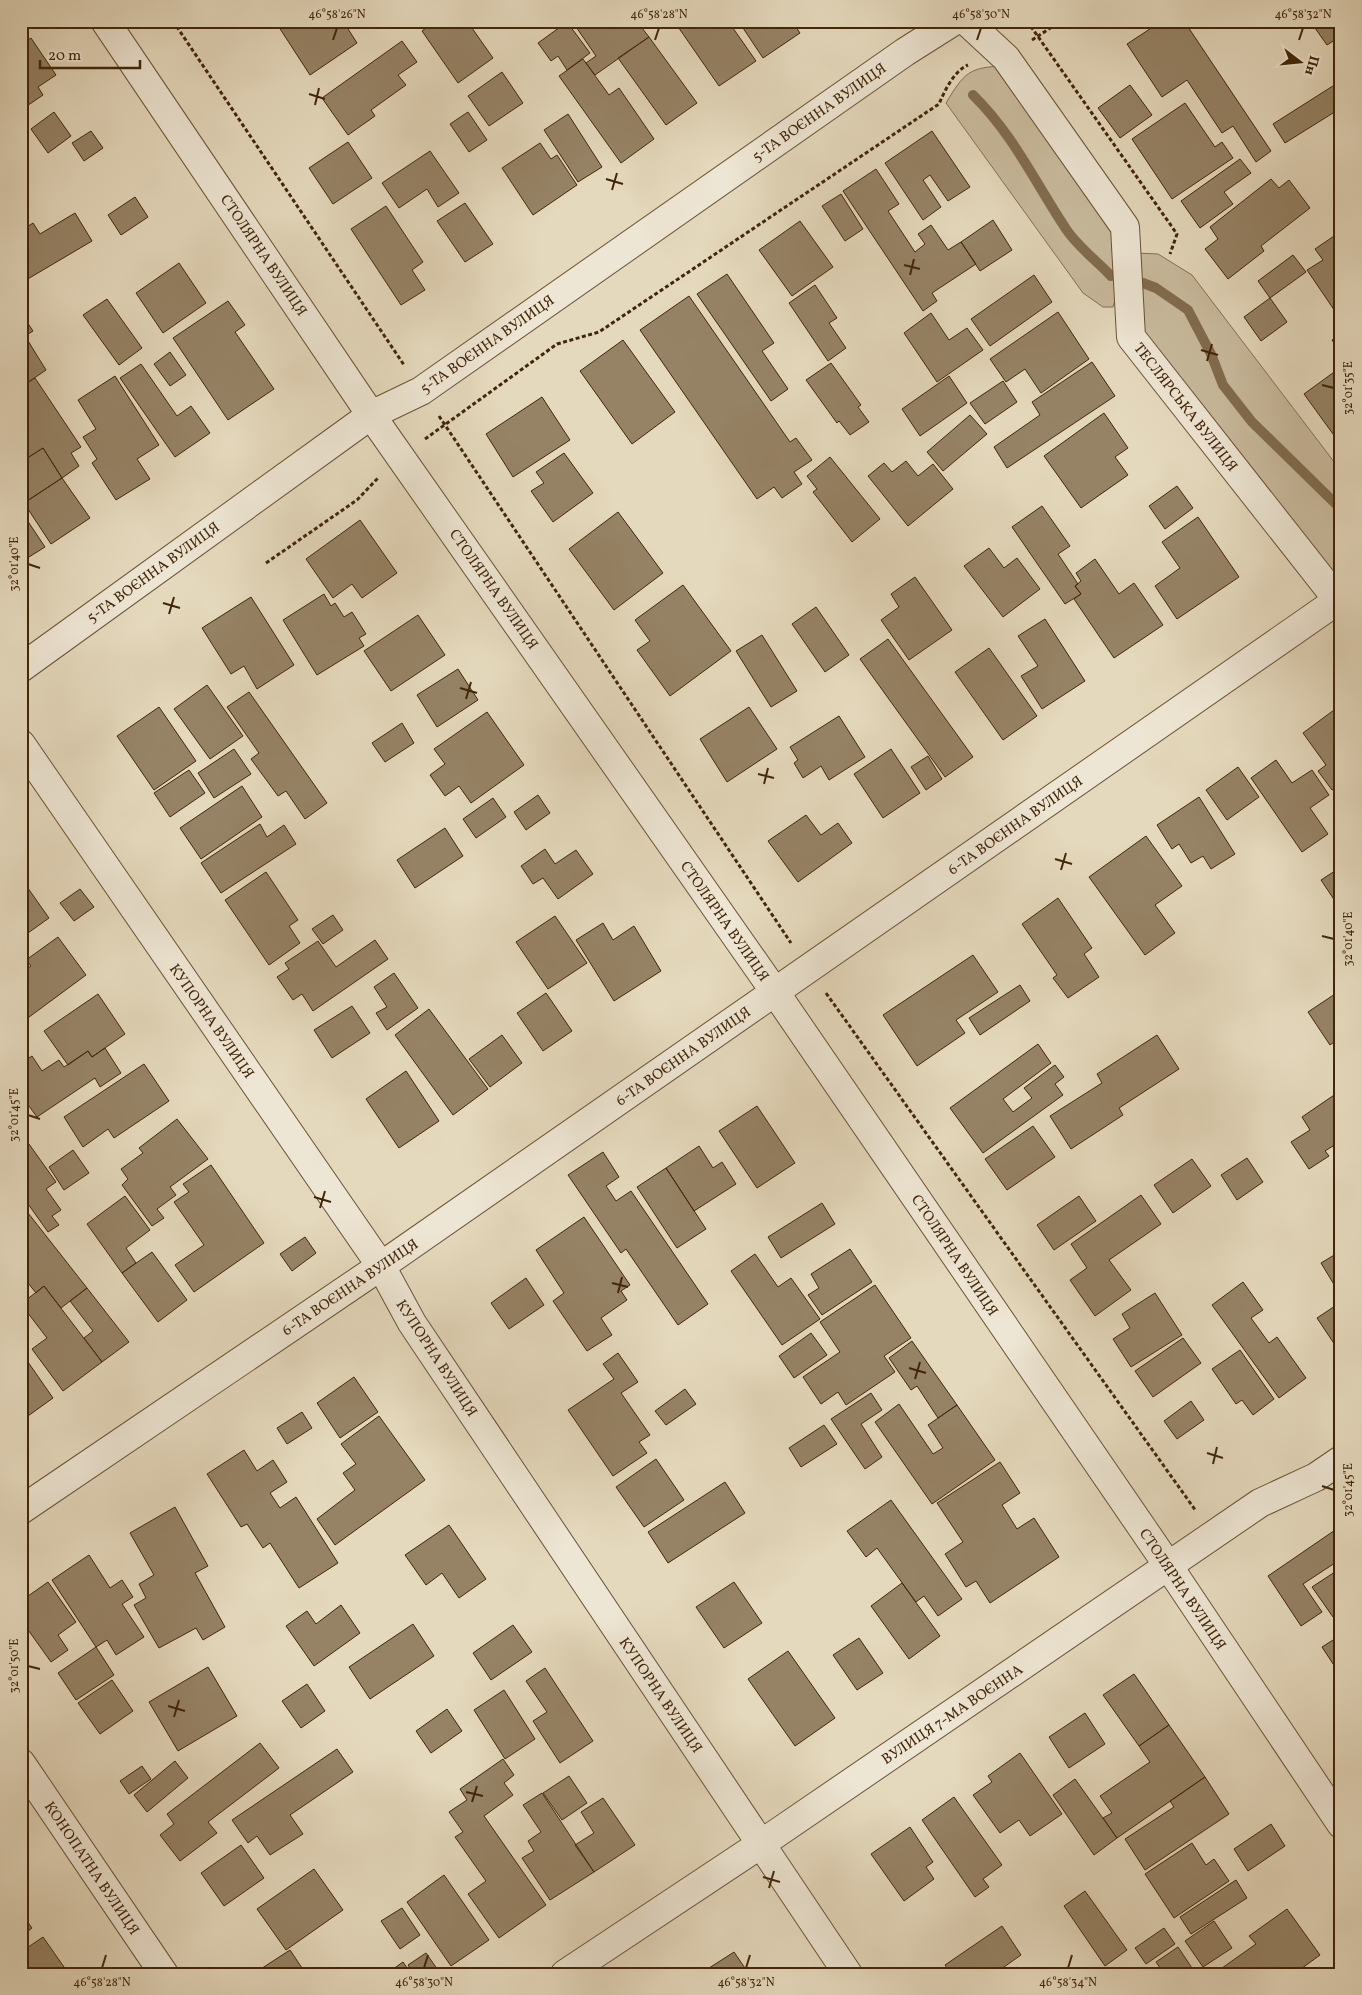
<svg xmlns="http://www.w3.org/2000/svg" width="1362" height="1995" font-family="Vollkorn,serif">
<rect width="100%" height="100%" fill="#e5d9bd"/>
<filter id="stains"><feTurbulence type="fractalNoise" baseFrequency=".004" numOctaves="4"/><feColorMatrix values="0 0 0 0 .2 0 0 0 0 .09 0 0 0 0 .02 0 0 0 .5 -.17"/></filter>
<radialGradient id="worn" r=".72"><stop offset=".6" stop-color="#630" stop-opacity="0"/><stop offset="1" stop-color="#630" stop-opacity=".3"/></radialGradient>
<!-- green -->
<path fill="#c9bb9e" stroke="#857053" d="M1004,66L1117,229L1119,286L1113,307H1103L1083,293L946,103C964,73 969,67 1004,66Z
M1136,253L1158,254L1192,275L1341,471V572L1323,569L1151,344L1137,318Z"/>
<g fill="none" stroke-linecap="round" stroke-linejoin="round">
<!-- stream -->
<path stroke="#826d4f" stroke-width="10" d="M973,95C1013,134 1036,184 1066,229C1078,247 1097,261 1111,276
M1143,283L1156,288L1188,310L1211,354L1223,385L1252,422L1341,509"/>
</g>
<!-- building -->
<path fill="#968366" stroke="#412608" d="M275,21H343L357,43L310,75Z
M435,21H467L493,58L458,83L422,31Z
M572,21H645L647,24L642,28L649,37L595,75L586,63L596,56Z
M674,21H728L756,61L719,86Z
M747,21H792L800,33L763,58L741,25Z
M1162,21H1184L1271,151L1256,162L1233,126L1222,133L1187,80L1162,97L1127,44Z
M1310,21H1341V36L1327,45Z
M567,22L590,53L567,70L558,56L551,61L538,43Z
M649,37L697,103L666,125L618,58Z
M31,38L56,75L38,87L43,95L21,110V45Z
M402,41L417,62L398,75L406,85L371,110L375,116L348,135L322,98Z
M583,59L609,95L619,88L654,139L621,163L559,76Z
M502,72L523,103L489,126L468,96Z
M1336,84L1341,92V108L1285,143L1273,124Z
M1130,85L1152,115L1120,138L1098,108Z
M1185,103L1215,147L1222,142L1233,158L1172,199L1132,139Z
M54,112L71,136L48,153L31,129Z
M468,112L487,140L469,152L450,124Z
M568,114L602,167L578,182L544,130Z
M91,131L103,148L84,161L72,143Z
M932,131L970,187L948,201L930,175L923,180L941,207L923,220L885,163Z
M348,142L372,178L333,204L309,168Z
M540,143L551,159L557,155L577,185L533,215L502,168Z
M430,151L459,193L438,207L427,189L399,208L382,183Z
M1240,159L1251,173L1224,192L1233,204L1200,228L1181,201Z
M876,169L899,204L888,211L915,252L925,244L918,234L931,225L948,250L961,242L976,264L932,293L937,301L923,311L843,191Z
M1271,179L1279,188L1289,180L1310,208L1261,246L1264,251L1228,279L1205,249L1218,239L1210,227Z
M841,194L863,229L845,241L822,206Z
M135,197L148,217L121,235L108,215Z
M465,203L493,244L465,262L437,221Z
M386,206L423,262L412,270L425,290L401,305L351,229Z
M75,213L92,241L26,280L21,272V231L33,223L40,234Z
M993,220L1012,250L980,271L961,242Z
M800,221L833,267L792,296L759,250Z
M1334,236L1341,246V320L1307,270L1323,260L1315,249Z
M1293,255L1306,272L1270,298L1258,281Z
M179,263L206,303L163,333L136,293Z
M727,274L774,343L762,351L788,389L771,401L697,294Z
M1034,275L1052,302L990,346L971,319Z
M815,285L837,318L829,323L846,348L828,361L789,303Z
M689,296L790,442L796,438L812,460L794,472L802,484L782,498L774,487L757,499L640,330Z
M1270,298L1287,322L1261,341L1244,317Z
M107,299L142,348L119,365L83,315Z
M228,301L245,325L235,332L274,389L228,420L173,338Z
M1058,312L1089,359L1041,393L1025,369L1006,382L990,359Z
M21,313L33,331L25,336L46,370L21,387Z
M931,313L949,340L967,328L983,350L937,382L904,333Z
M1341,334V354L1332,340Z
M623,340L675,412L632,444L580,371Z
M170,352L186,375L170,386L154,364Z
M1092,362L1115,396L1007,468L994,447L1040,415L1032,402Z
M831,363L861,405L858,407L869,422L850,435L839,421L837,423L806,380Z
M141,364L177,416L191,406L210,433L175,457L120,378Z
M1341,367V445L1304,394Z
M115,376L159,445L137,459L150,479L116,500L92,463L97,459L83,437L96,429L78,400Z
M949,376L967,403L920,436L902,409Z
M35,378L81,447L71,453L79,466L62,478L43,448L21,462V387Z
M1003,381L1017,402L985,424L970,403Z
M542,397L570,440L513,477L486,434Z
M1104,413L1128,448L1115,457L1128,475L1081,508L1044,456Z
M970,415L987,434L943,471L927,452Z
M43,448L62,478L27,501L21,493V462Z
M564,453L593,493L553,522L531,491L544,483L536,472Z
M830,457L880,519L852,542L813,492L817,489L807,476Z
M906,461L918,476L933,464L953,489L908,526L868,476L884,463L892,472Z
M62,478L90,518L51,544L24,503Z
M1177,486L1193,508L1165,529L1149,506Z
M1042,506L1070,546L1058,554L1078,584L1075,586L1081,594L1065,604L1012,527Z
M21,511L45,547L21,562Z
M618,512L663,573L614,610L569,549Z
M1198,517L1239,577L1177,619L1155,586L1180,568L1162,542Z
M360,520L397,573L362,598L352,584L333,598L306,559Z
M989,548L1004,568L1017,558L1040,589L1003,617L964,566Z
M1095,559L1119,594L1134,583L1163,625L1114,658L1074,599L1081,594L1075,586L1081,581L1076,573Z
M915,577L952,630L909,660L881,620L899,607L891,594Z
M683,585L731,651L670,696L637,650L650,641L635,620Z
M324,594L331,606L335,603L344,617L352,612L366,634L359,638L364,646L317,675L283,620Z
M251,597L294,665L257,689L244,666L231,674L202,628Z
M816,607L849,655L825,672L792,624Z
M418,615L445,655L391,691L364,651Z
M1045,619L1085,681L1042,709L1021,676L1038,666L1018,636Z
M762,635L797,691L771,707L736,651Z
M888,639L973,757L945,777L860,659Z
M989,648L1037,716L1003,740L955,672Z
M458,669L478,700L437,727L417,695Z
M207,685L243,736L210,759L174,709Z
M249,692L327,803L305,819L286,791L278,796L251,759L259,753L227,707Z
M159,707L196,761L154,790L117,736Z
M749,707L777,749L727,782L700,739Z
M1334,710L1341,719V785L1332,790L1318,771L1326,765L1303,733Z
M487,712L524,765L471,803L459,786L445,796L430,775L445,764L434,749Z
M839,716L865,757L829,780L821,766L803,778L794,763L798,760L790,747Z
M402,723L414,743L385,762L372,743Z
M234,749L251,774L214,798L198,773Z
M891,749L920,793L883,818L854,774Z
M928,756L942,779L926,790L911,767Z
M1276,760L1292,783L1312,770L1329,795L1310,808L1328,834L1302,852L1251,778Z
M1238,767L1259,797L1227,820L1206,790Z
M189,770L205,793L170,817L154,793Z
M242,786L262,817L201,859L180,828Z
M538,795L550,813L526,830L514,812Z
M1199,797L1235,854L1211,869L1203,856L1191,863L1179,844L1172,849L1157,825Z
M493,798L506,817L476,838L463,819Z
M806,815L821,835L838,823L852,843L798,882L768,841Z
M260,824L267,837L284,825L296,844L221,893L201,863Z
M445,828L463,856L415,888L397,860Z
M1146,836L1182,886L1155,905L1175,933L1145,955L1089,877Z
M545,849L555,864L576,850L593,874L558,899L543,878L533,884L521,866Z
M1341,867V906L1339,907L1321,880Z
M266,872L298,920L289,926L300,943L269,965L225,900Z
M25,884L49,918L21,938V887Z
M80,889L94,907L74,921L60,903Z
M1058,898L1092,948L1084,954L1099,977L1068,998L1053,978L1057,975L1022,924Z
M333,915L343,930L323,944L312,929Z
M555,916L587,963L548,989L516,942Z
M603,923L613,940L634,926L661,971L614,1001L576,940Z
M58,937L86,975L21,1023V973L31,966L26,960Z
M375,940L388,959L313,1011L302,994L293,1000L277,977L289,969L285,963L318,941L336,967Z
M973,955L998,992L956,1020L965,1033L917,1066L883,1015Z
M394,973L418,1008L387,1030L376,1013L387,1007L374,987Z
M1020,985L1030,1001L980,1035L969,1018Z
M1341,990V1037L1330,1045L1308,1012Z
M546,993L572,1031L543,1051L517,1013Z
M98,994L125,1034L92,1057L88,1051L68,1065L44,1031Z
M352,1006L370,1033L332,1058L314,1030Z
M429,1009L488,1089L453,1115L395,1035Z
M502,1035L522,1063L490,1087L469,1059Z
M1157,1035L1179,1069L1119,1108L1123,1115L1071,1149L1050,1116L1102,1083L1097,1074Z
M1038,1044L1051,1063L1003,1099L1013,1112L1032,1098L1024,1088L1055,1065L1064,1077L1055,1084L1063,1095L983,1153L950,1108Z
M105,1048L121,1073L100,1087L95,1078L37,1117L26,1102L21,1106V1063L32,1056L42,1071L59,1060L64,1067L88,1051L92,1057Z
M144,1064L169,1101L114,1138L108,1129L83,1147L64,1117Z
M406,1071L439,1121L399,1148L366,1099Z
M1340,1091L1341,1141L1325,1151L1329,1156L1309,1169L1291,1142L1310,1130L1302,1117Z
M757,1106L795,1163L757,1188L719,1131Z
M177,1119L208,1159L170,1187L176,1195L157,1209L164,1218L152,1226L122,1185L128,1179L121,1169L143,1153L139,1148Z
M1033,1126L1055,1157L1007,1190L985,1159Z
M29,1144L56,1182L46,1189L61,1210L52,1216L59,1225L48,1232L21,1194V1149Z
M699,1146L713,1168L722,1162L736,1184L694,1211L666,1168Z
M73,1150L89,1173L64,1190L49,1167Z
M603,1152L619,1177L606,1186L616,1201L631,1191L708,1304L678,1325L626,1249L621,1253L568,1175Z
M1247,1158L1263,1182L1237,1200L1221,1175Z
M1192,1159L1211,1186L1173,1213L1154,1185Z
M211,1165L264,1243L194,1292L175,1265L204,1245L174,1202L189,1192L183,1184Z
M666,1168L706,1229L677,1248L637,1187Z
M1141,1195L1161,1224L1109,1260L1131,1290L1095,1316L1070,1280L1087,1268L1071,1244Z
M125,1196L150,1230L126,1248L136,1263L122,1273L87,1224Z
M1079,1196L1096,1221L1054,1250L1037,1225Z
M822,1203L835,1224L781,1258L768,1237Z
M21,1204L87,1288L61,1308L44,1286L36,1293L21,1274Z
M584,1217L630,1285L621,1291L627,1300L601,1318L612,1335L587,1351L553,1301L564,1293L536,1250Z
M305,1237L316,1253L292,1271L280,1254Z
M850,1249L872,1282L822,1315L808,1295L819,1288L811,1274Z
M1341,1251V1296L1321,1263Z
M152,1252L187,1300L158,1322L122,1273Z
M755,1254L778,1287L791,1278L820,1319L782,1345L731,1271Z
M526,1278L544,1305L509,1329L491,1303Z
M1243,1282L1263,1310L1251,1318L1269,1343L1277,1337L1306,1378L1279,1398L1212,1305Z
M875,1285L911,1338L884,1356L895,1372L846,1405L838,1392L821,1404L803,1377L840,1352L820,1322Z
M44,1286L102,1362L63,1391L32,1349L47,1338L21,1304Z
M87,1288L129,1342L102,1362L84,1338L93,1331L70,1301Z
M1155,1293L1182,1335L1131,1367L1113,1339L1130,1328L1122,1314Z
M1341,1302V1354L1317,1318Z
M811,1333L827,1355L794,1378L779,1356Z
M1183,1338L1201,1363L1153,1397L1135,1371Z
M912,1341L957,1405L938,1418L917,1386L911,1390L889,1358Z
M1240,1350L1274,1399L1253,1415L1242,1400L1236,1404L1212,1369Z
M21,1352L53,1398L21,1421Z
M618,1353L638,1382L621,1393L650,1435L639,1442L647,1453L613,1476L568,1410L614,1379L603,1364Z
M354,1377L378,1412L340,1438L317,1403Z
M685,1389L696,1404L666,1425L655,1411Z
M871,1393L882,1410L861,1424L882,1457L865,1469L831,1419Z
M1191,1401L1204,1420L1177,1439L1164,1421Z
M899,1404L933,1454L943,1448L928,1425L957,1405L995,1460L932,1504L875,1422Z
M302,1412L312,1428L287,1444L277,1428Z
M379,1416L425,1480L335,1545L317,1519L355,1490L343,1473L356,1464L341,1444Z
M824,1425L837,1444L801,1467L789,1448Z
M244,1450L257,1471L273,1460L287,1482L270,1493L280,1508L296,1497L338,1563L299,1588L270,1543L263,1548L247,1524L241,1527L207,1474Z
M656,1459L684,1500L644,1527L616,1487Z
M1000,1462L1020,1493L1002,1505L1017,1529L1034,1518L1059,1557L990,1603L976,1581L966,1587L945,1554L963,1542L937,1503Z
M725,1482L745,1513L668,1563L648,1532Z
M891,1500L962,1599L938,1616L924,1596L916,1602L877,1548L866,1557L847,1531Z
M175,1507L208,1566L195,1573L225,1627L203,1640L196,1628L159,1648L134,1605L146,1598L139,1584L154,1575L130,1533Z
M449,1525L486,1579L459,1598L442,1573L426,1585L405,1555Z
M1341,1526V1559L1303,1584L1322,1612L1301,1626L1268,1576Z
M89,1555L110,1588L122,1580L133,1597L122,1604L144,1637L116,1655L107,1640L96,1647L52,1580Z
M1341,1568V1611L1333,1617L1312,1587Z
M48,1582L76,1622L58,1635L68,1650L51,1662L21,1620V1601Z
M734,1582L762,1623L724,1648L696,1607Z
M902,1583L940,1636L909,1659L871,1606Z
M341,1605L360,1633L314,1666L286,1626L307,1611L316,1624Z
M413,1624L434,1656L370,1699L349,1667Z
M513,1625L532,1652L491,1680L473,1653Z
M1341,1635V1676L1322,1647Z
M859,1638L883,1673L857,1690L833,1655Z
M96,1647L114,1675L76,1700L58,1673Z
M788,1651L835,1718L795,1746L748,1679Z
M208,1667L237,1716L178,1751L149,1702Z
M545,1668L593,1741L560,1763L533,1721L547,1712L526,1681Z
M1134,1674L1169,1725L1139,1746L1103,1695Z
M112,1680L133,1711L100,1734L78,1703Z
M307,1684L325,1711L301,1728L282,1701Z
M504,1690L535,1739L505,1759L474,1710Z
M447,1709L462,1731L431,1753L416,1731Z
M1085,1713L1105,1744L1069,1768L1049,1737Z
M1169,1725L1205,1777L1117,1838L1103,1818L1112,1813L1100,1796L1150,1762L1139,1746Z
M260,1743L279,1768L208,1822L217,1833L180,1861L160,1835L174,1824L167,1814Z
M337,1749L353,1772L290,1815L303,1834L270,1855L257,1836L248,1843L232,1820Z
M1020,1753L1062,1814L1030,1836L1019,1820L1000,1833L973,1795L992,1782L988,1776Z
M503,1759L514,1775L504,1783L513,1795L484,1816L546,1905L499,1938L468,1894L486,1881L455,1837L463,1832L449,1812L467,1800L460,1789Z
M175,1761L188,1778L147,1812L134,1795Z
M142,1766L151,1779L129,1794L120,1781Z
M569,1776L587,1803L562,1820L543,1793Z
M1205,1777L1229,1814L1145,1870L1125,1839L1174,1807L1170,1801Z
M1075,1779L1117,1838L1094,1855L1053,1795Z
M542,1793L594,1872L550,1900L522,1858L534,1851L528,1841L541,1832L523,1805Z
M954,1797L1002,1865L983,1879L989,1887L975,1897L922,1820Z
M603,1798L635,1845L594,1872L575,1845L594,1833L581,1812Z
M1271,1824L1285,1846L1248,1871L1234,1849Z
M910,1827L933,1862L926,1867L934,1879L904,1901L871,1854Z
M1192,1843L1206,1865L1214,1859L1229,1881L1174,1918L1145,1874Z
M241,1845L264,1878L224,1906L201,1873Z
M314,1869L343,1910L286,1950L257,1909Z
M444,1875L489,1940L451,1966L407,1902Z
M1236,1880L1247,1898L1191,1934L1180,1917Z
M1085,1891L1127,1950L1105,1966L1064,1906Z
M402,1908L420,1935L400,1949L381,1921Z
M1287,1909L1320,1955L1294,1974H1226L1222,1968L1256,1944L1249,1936Z
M21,1913L32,1928L21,1937Z
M1214,1921L1232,1948L1203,1967L1185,1941Z
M1002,1926L1021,1955L994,1974H951L945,1965Z
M1164,1928L1175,1944L1146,1964L1135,1948Z
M43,1937L64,1967L53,1974H21V1952Z
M1178,1947L1196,1974H1160L1163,1972L1156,1962Z
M290,1950L306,1974H253Z
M734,1952L749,1974H709L706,1970Z
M426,1953L440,1973L439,1974H414L408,1965Z
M403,1962L411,1974H386Z
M1017,1967L1021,1974H1007Z"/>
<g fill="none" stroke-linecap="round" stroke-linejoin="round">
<defs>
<path id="minor" d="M105,21L371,415L775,992L1169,1567L1341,1824
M966,21L1006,58L1125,227L1131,337L1341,604
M21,668L371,415L421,391L905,52L954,21
M21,744L381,1266L412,1323L848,1974
M21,1510L381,1266L1341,598
M21,1763L164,1974
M565,1974L761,1844L1260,1503L1316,1477L1341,1460"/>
</defs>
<!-- minor casing -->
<use href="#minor" stroke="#6a5335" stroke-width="30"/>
<!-- path -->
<path stroke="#412608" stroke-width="3" stroke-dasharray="4 2.5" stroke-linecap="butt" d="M173,21L404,365
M1027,21L1177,234L1170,254
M1032,40L1061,21
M439,416L791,943
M425,439L557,344L599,332L939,104C945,90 954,71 968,65
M266,563L357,500L378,478
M826,993L1196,1511"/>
<!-- minor -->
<use href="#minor" stroke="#eee6d4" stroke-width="28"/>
</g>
<!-- ticks -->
<path fill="none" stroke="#412608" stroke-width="2" d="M333,40L337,28M655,40L659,28M977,40L981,28M1299,40L1303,28M309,94L325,99M315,105L319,88M606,179L623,184M612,190L617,173M904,265L920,269M910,275L914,259M1201,350L1218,355M1207,361L1212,344M1322,385L1334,388M28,564L40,568M163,603L180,608M169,614L174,597M460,688L477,693M466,699L471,682M758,774L774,778M764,784L768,768M1055,859L1072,864M1061,870L1066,853M1322,936L1334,939M28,1115L40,1119M314,1197L331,1202M320,1208L325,1191M612,1283L628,1287M618,1293L622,1277M909,1368L926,1373M915,1379L920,1362M1207,1453L1223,1458M1213,1464L1217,1447M1322,1486L1334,1490M28,1666L40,1669M168,1706L185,1711M174,1717L179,1700M466,1792L483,1796M472,1802L477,1786M763,1877L780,1882M769,1888L774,1871M102,1968L106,1955M424,1968L428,1955M746,1968L750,1955M1068,1968L1072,1955"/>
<g text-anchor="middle" stroke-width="4" stroke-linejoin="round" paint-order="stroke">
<!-- street labels -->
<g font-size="15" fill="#412608" stroke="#eee6d4">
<text transform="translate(819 112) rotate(-35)" y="5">5-ТА ВОЄННА ВУЛИЦЯ</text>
<text transform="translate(264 255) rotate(56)" y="5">СТОЛЯРНА ВУЛИЦЯ</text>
<text transform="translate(487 344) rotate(-35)" y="5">5-ТА ВОЄННА ВУЛИЦЯ</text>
<text transform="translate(1186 407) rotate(52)" y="5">ТЕСЛЯРСЬКА ВУЛИЦЯ</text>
<text transform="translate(153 572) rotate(-36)" y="5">5-ТА ВОЄННА ВУЛИЦЯ</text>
<text transform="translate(494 589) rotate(55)" y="5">СТОЛЯРНА ВУЛИЦЯ</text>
<text transform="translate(1015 825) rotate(-35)" y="5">6-ТА ВОЄННА ВУЛИЦЯ</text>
<text transform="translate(725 921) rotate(55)" y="5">СТОЛЯРНА ВУЛИЦЯ</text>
<text transform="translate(212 1021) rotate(55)" y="5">КУПОРНА ВУЛИЦЯ</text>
<text transform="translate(683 1056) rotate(-35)" y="5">6-ТА ВОЄННА ВУЛИЦЯ</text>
<text transform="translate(955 1255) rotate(56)" y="5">СТОЛЯРНА ВУЛИЦЯ</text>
<text transform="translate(350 1287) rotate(-34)" y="5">6-ТА ВОЄННА ВУЛИЦЯ</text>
<text transform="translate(437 1358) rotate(57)" y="5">КУПОРНА ВУЛИЦЯ</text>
<text transform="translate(1183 1589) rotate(56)" y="5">СТОЛЯРНА ВУЛИЦЯ</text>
<text transform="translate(661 1695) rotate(56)" y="5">КУПОРНА ВУЛИЦЯ</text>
<text transform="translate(952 1714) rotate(-34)" y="5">ВУЛИЦЯ 7-МА ВОЄННА</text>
<text transform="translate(92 1868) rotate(56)" y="5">КОНОПАТНА ВУЛИЦЯ</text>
</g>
</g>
<!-- margin -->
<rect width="1362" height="1995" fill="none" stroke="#e5d9bd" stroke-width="55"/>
<!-- north arrow -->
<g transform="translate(1300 62) rotate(106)" stroke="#eee6d4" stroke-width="4" paint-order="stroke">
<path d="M0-4L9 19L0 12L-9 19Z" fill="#412608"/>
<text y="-8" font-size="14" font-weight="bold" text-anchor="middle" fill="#412608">Пн</text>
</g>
<!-- scale -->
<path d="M40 60v8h100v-8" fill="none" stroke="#412608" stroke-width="2.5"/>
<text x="48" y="60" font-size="15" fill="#412608" stroke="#eee6d4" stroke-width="4" paint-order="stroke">20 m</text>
<rect x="28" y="28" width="1306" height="1940" fill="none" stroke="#412608" stroke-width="2"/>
<g font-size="12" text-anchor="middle" fill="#412608">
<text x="337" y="18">46°58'26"N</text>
<text x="659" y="18">46°58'28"N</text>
<text x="981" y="18">46°58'30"N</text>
<text x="1303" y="18">46°58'32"N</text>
<text transform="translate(1348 388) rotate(-90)" y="4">32°01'35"E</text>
<text transform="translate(14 564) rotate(-90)" y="4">32°01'40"E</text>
<text transform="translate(1348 939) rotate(-90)" y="4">32°01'40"E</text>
<text transform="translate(14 1115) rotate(-90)" y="4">32°01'45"E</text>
<text transform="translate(1348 1490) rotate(-90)" y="4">32°01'45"E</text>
<text transform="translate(14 1666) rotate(-90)" y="4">32°01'50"E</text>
<text x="102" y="1986">46°58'28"N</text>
<text x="424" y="1986">46°58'30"N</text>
<text x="746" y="1986">46°58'32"N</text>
<text x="1068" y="1986">46°58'34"N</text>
</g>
<rect width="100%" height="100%" filter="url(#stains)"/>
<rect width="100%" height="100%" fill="url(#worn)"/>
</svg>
